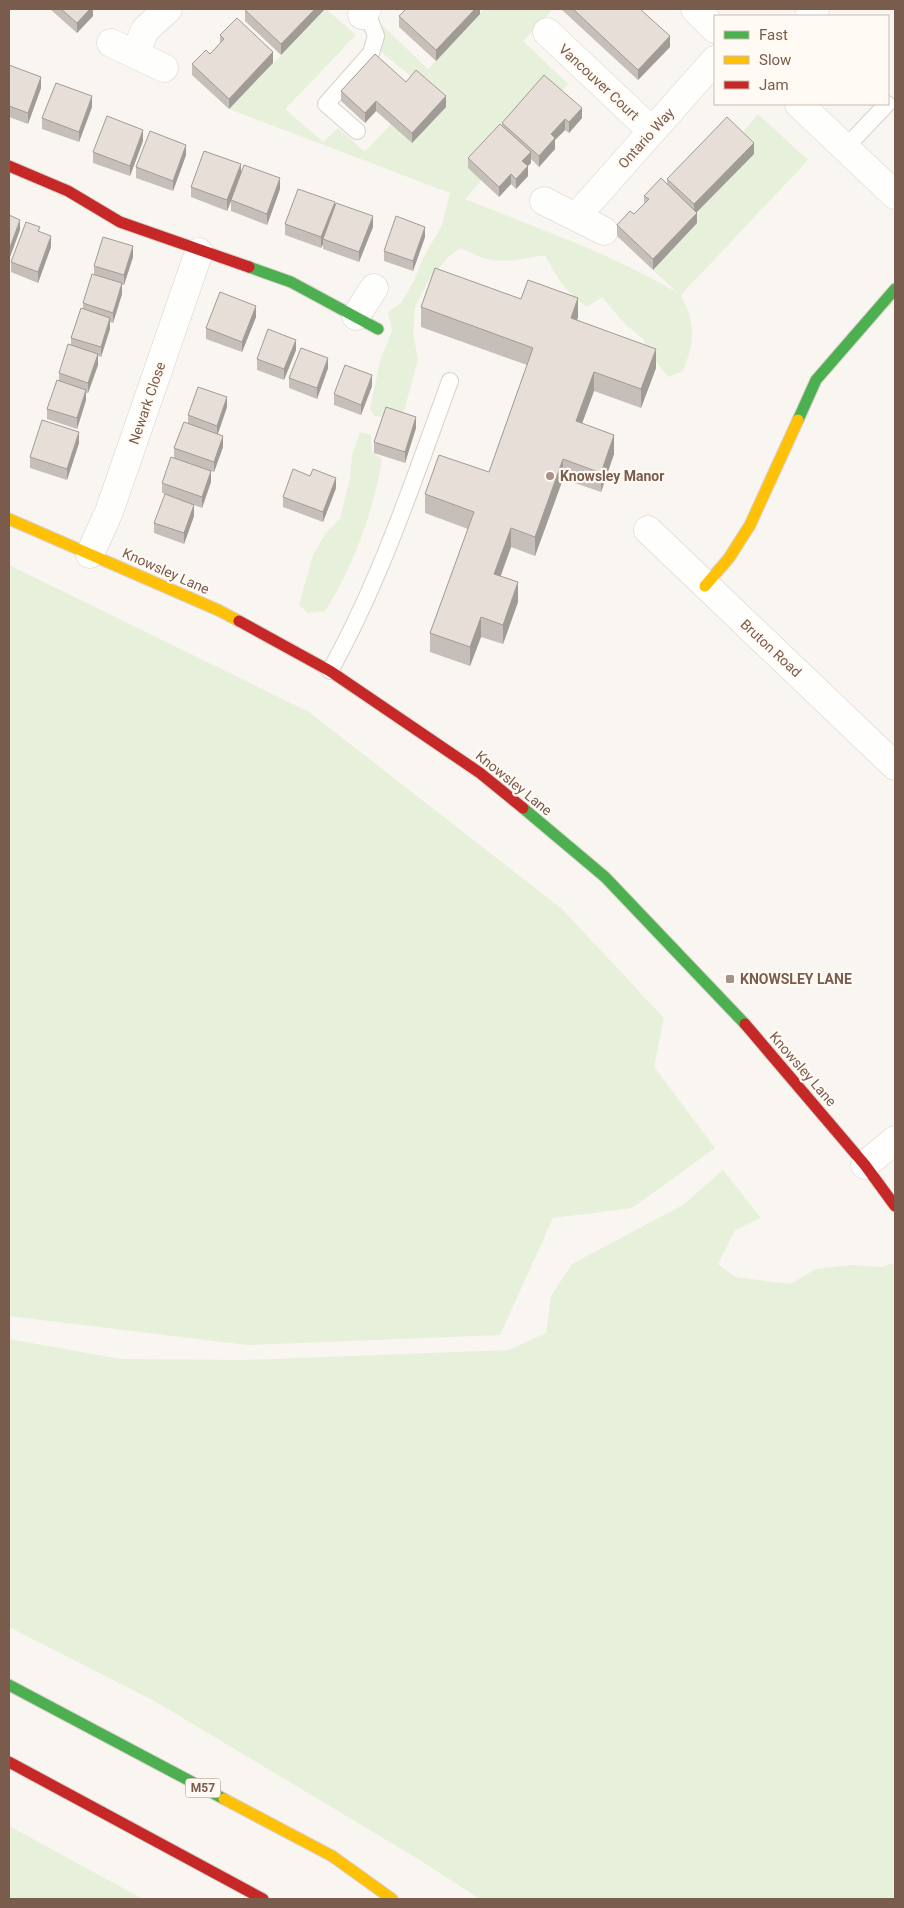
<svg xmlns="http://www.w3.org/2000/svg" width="904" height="1908" font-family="Roboto,sans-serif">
<rect width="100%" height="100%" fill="#f9f5f0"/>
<!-- green -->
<path fill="#e7f0db" d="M326,9L356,35L285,109L323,142L338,128L365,152L391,124L416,80L376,48L384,42L381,24L428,69L484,9H553L523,41L568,84L465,199C537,228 612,254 678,293L653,270L697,223L695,215L754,154L738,138L758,114L808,160L681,295C696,325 695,340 683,371L668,377L646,348L644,340L623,322L602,297L587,307C567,294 556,277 545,255C508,261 497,267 461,248L448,257L427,283L415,307L413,333L418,359L404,411L393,418L374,416L370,409L380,361L392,331L388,312L401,303L414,281L422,260L442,225L450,193L229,109Z
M360,432L371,435L372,452L382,459C374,510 353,568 325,611L308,613L299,605L313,555L325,534L340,519L350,478L352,455Z
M9,565L309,712L562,909L664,1018L654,1067L715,1148L632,1208L553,1218L500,1335L247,1345L9,1316Z
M723,1170L761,1218L735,1230L718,1264L735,1277L790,1284L816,1269L851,1265L883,1267L892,1263L895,1267V1899H480L418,1859L156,1702L9,1627V1339L120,1359L246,1360L509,1350L546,1333L551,1296L572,1264L683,1205Z
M9,1826L143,1899H144H9Z"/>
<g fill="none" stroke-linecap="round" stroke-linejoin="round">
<defs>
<path id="lane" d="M357,131L326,104L371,53L376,36L366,10
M846,147L887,104
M330,671C381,579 414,479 450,381"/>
<path id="street" d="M695,9L715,29
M362,15L367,9
M809,16L815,9
M547,32L652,131
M111,43L164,68
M135,54L145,30L168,9
M799,104L895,195
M544,201L604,231
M576,217L715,60
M356,316L374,288
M648,530L895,766
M90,554L109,512L199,252
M865,1165L895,1140"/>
<path id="fast" d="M249,267L291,282L378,329
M798,420L816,380L895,289
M523,808L605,877L745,1024
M9,1685L224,1799"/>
<path id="slow" d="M9,519L218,610L239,621
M705,586L729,558L750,525L798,420
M224,1799L332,1856L392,1899"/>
<path id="jam" d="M9,166L68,191L120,222L249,267
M239,621L330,671L480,773L523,808
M745,1024L865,1165L895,1206
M9,1762L263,1899"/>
</defs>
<!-- lane casing -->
<use href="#lane" stroke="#d7d1cb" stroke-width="18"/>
<!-- street casing -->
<use href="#street" stroke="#d7d1cb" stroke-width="29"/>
<!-- fast casing -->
<use href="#fast" stroke="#d9d2cb" stroke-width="13"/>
<!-- slow casing -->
<use href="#slow" stroke="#d9d2cb" stroke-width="13"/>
<!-- jam casing -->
<use href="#jam" stroke="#d9d2cb" stroke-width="13"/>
<!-- lane -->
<use href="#lane" stroke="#fefefd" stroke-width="16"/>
<!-- street -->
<use href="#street" stroke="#fefefd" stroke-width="28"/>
<!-- fast -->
<use href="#fast" stroke="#4caf50" stroke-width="11"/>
<!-- slow -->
<use href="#slow" stroke="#ffc107" stroke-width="11"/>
<!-- jam -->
<use href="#jam" stroke="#c62828" stroke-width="11"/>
</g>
<!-- wall -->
<path fill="#c6bfb9" d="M50,9H93V16L77,33Z
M325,9L281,55L245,21V10Z
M480,9V14L436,61L399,27V16Z
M561,9H640L670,47L638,80Z
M220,35L273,63L229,109L192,75V64L210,54L220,43Z
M9,65L41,88L28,124L9,117Z
M406,82L446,107L412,143L376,111L365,123L341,101V91Z
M92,107L79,142L42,129V118Z
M582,118L569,133L565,130L555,140V149L539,167L531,159V163L528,166V176L516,189L511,184L499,197L468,168V158L502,125V123Z
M143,141L130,176L93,163V152Z
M754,154L697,212V223L653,270L617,236V225L634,214L644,204V196L667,184V179Z
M186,155L173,191L136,178V167Z
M191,187L280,189L267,225L231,211V201L227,211L191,197Z
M335,207L373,227L359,262L323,249V244L321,248L285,235V224Z
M40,232L51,247L38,283L11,272V262Z
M425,237L413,271L384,261V251Z
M133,257L124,285H122V294L113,323L110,322V329L101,357L98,356V365L88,393H86V400L77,429L47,419V409L59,381V373L71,345V338L83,309V303L94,275V266Z
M521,299L578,317L577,320L656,368L641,408L594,391L582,423L614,454L601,492L563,479L535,556L511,547L501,576L518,602L503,644L481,637L470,666L430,652V633L468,529L425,513V494L489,472L527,365L421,327V307Z
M256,317L242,352L206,339V328Z
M296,350L284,380L257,370V359Z
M328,368L317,399L289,388V378Z
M372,386L361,415L334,405V394Z
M227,407L218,434L223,447L214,472L211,471V482L202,508L162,493V483L174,458V448L188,424V415Z
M416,428L405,463L374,453V442Z
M79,443L67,480L30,468V457Z
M336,488L323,522L283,507V497Z
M194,516L184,544L154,533V523Z"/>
<!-- shaded-wall -->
<path fill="#a19b96" d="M88,9H93V16L77,33V23Z
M315,9H325L281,55V44Z
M475,9H480V14L436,61V50Z
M670,36V47L638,80V70Z
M273,52V63L229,109V99Z
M41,77V88L28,124V113Z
M92,96V107L79,142V132Z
M446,96V107L412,143V133Z
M376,101V111L365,123V113Z
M582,108V118L569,133V122Z
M565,119V130L555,140V149L539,167V156L551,134Z
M143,130V141L130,176V166Z
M754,143V154L694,215V204Z
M186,145V155L173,191V181Z
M531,152V163L522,171V161Z
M241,164V175L227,211V200Z
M528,166V176L516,189V179Z
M511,174V184L499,197V187Z
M280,178V189L267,225V214Z
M335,202V213L323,239V244L321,248V237Z
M697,213V223L653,270V259Z
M373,216V227L359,262V252Z
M20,220V230L9,260V250Z
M425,227V237L413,271V261Z
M51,236V247L38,283V272Z
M133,246V257L124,285V275Z
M122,283V294L113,323V313Z
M578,298V317L571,337V318Z
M256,306V317L242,352V342Z
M110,318V329L101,357V347Z
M296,340V350L284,380V369Z
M656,349V368L641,408V389Z
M98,354V365L88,393V383Z
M328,358V368L317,399V388Z
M594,372V391L576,440V421Z
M372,375V386L361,415V405Z
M86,390V400L77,429V418Z
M227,397V407L217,436V426Z
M416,417V428L405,463V452Z
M79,432V443L67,480V469Z
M614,435V454L601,492V473Z
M223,436V447L214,472V462Z
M563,459V479L535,556V537Z
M211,471V482L202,508V497Z
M336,478V488L323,522V512Z
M194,505V516L184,544V533Z
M511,528V547L494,593V574Z
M518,582V602L503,644V625Z
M481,617V637L470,666V647Z"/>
<!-- building -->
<path fill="#e6ded7" stroke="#a19b96" d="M61,9H90L77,23Z
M246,9H315L281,44L245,10Z
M406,9H475L436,50L399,16Z
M573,9H640L670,36L638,70Z
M237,18L273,52L229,99L192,64L206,50L210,54L224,39L220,35Z
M375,54L406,82L416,70L446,96L412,133L376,101L365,113L341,91Z
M9,65L41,77L28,113L9,106Z
M544,75L582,108L569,122L565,119L551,134L555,138L539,156L502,123Z
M56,83L92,96L79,132L42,118Z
M107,116L143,130L130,166L93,152Z
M727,117L754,143L694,204L667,179Z
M500,124L531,152L522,161L528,166L516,179L511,174L499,187L468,158Z
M150,131L186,145L173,181L136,167Z
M204,151L241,164L227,200L191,187Z
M244,165L280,178L267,214L231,200Z
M661,178L697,213L653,259L617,225L630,211L634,214L649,199L644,196Z
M298,189L335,202L321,237L285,224Z
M336,203L373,216L359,252L323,239Z
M9,215L20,220L9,250Z
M396,216L425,227L413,261L384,251Z
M26,222L40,227L38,231L51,236L38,272L11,262Z
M103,237L133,246L124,275L94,266Z
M435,268L521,299L528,280L578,298L571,318L656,349L641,389L594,372L576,421L614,435L601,473L563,459L535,537L511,528L494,574L518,582L503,625L481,617L470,647L430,633L474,512L425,494L439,455L489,472L533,348L421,307Z
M92,274L122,283L113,313L83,303Z
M220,292L256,306L242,342L206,328Z
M81,308L110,318L101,347L71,338Z
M268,329L296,340L284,369L257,359Z
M68,344L98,354L88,383L59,373Z
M301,348L328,358L317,388L289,378Z
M345,365L372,375L361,405L334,394Z
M57,380L86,390L77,418L47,409Z
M198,387L227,397L217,426L188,415Z
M386,407L416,417L405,452L374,442Z
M42,420L79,432L67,469L30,457Z
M184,422L223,436L214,462L174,448Z
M171,457L211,471L202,497L162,483Z
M293,469L310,476L313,469L336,478L323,512L283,497Z
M165,494L194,505L184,533L154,523Z"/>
<!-- markers -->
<g fill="#a69286" stroke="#fffaf3" stroke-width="2">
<circle cx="550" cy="476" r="5"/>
<rect x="725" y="974" width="10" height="10" rx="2.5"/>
</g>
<g text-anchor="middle" stroke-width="4.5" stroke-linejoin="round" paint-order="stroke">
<!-- shield labels -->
<rect fill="#fffaf3" stroke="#a28b7f" stroke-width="1" x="185.5" y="1778.5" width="35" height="19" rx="4"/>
<g font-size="12" font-weight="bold" fill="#7a5c4d">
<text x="203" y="1792">M57</text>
</g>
<!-- street labels -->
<g font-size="14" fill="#7a5c4d" stroke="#fffaf3">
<text transform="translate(599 82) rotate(43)" y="5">Vancouver Court</text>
<text transform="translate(646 138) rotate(-48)" y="5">Ontario Way</text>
<text transform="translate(147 403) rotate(-71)" y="5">Newark Close</text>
<text transform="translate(166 571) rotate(24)" y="5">Knowsley Lane</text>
<text transform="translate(771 648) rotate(43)" y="5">Bruton Road</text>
<text transform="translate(514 783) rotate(39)" y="5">Knowsley Lane</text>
<text transform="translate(803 1069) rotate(49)" y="5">Knowsley Lane</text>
</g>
<!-- poi labels -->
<g font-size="14" font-weight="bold" fill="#7a5c4d" stroke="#fffaf3" text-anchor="start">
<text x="560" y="481">Knowsley Manor</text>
<text x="740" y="984">KNOWSLEY LANE</text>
</g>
</g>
<!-- border -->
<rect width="904" height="1908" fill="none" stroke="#7a5c4d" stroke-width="20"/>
<!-- legend -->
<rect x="714" y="15" width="175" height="90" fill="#fffaf3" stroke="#cabbb1"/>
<rect x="724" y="31" width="25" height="8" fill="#4caf50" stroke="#cabbb1"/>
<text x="759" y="40" font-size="15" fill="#7a5c4d">Fast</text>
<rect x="724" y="56" width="25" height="8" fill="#ffc107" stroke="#cabbb1"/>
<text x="759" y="65" font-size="15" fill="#7a5c4d">Slow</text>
<rect x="724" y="81" width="25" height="8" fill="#c62828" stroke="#cabbb1"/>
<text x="759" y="90" font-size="15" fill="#7a5c4d">Jam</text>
</svg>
